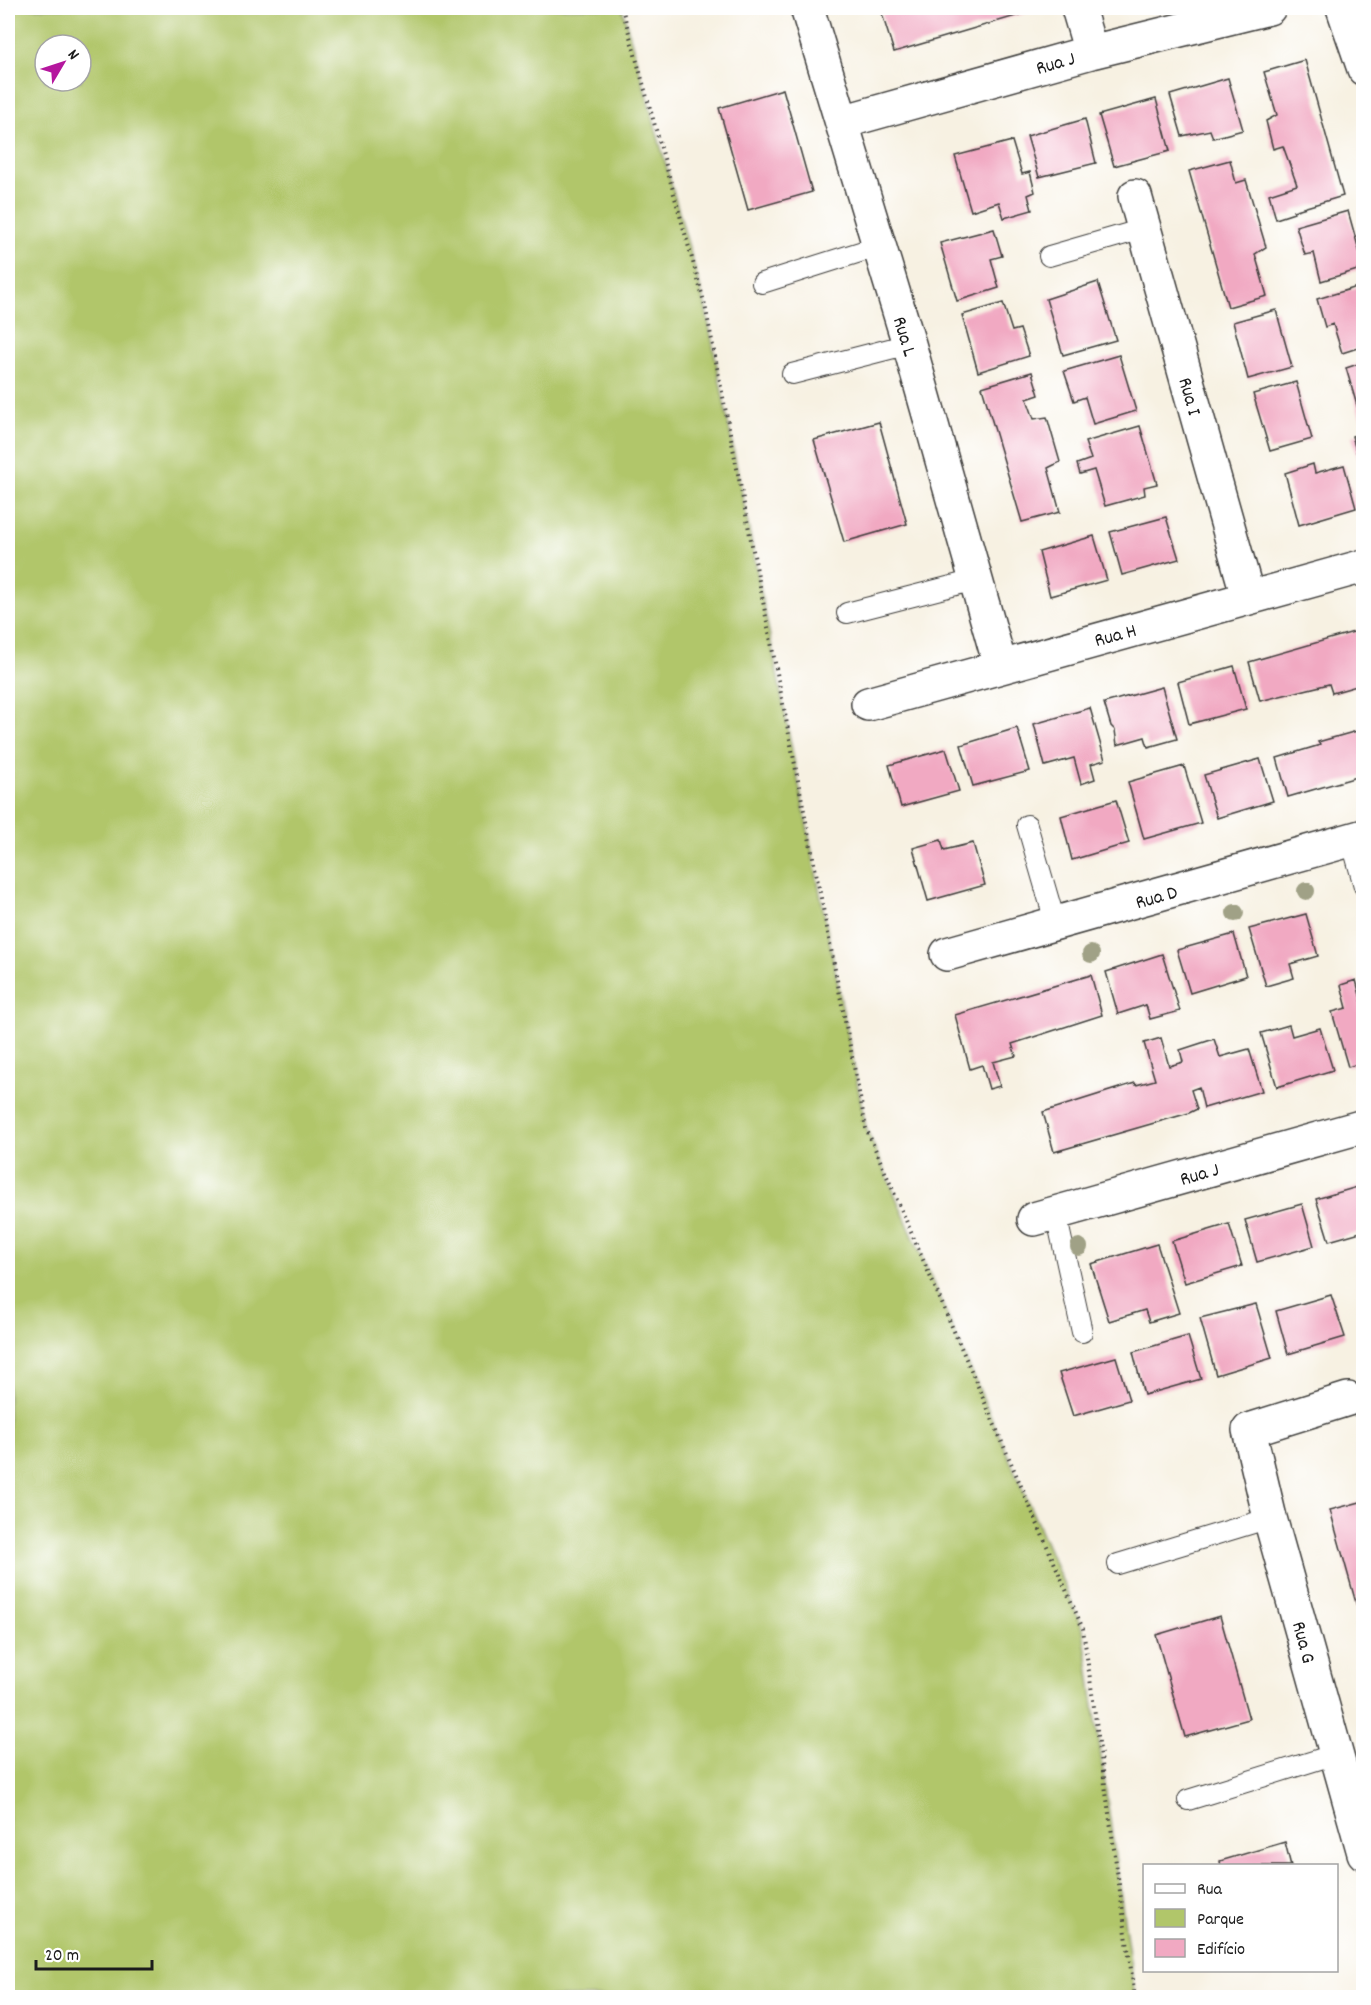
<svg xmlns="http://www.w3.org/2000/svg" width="1371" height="2005" font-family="Dekko,sans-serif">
<rect width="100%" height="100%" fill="#fff"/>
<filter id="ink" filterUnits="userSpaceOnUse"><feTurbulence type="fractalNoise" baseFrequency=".0167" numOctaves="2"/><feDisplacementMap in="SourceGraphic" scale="12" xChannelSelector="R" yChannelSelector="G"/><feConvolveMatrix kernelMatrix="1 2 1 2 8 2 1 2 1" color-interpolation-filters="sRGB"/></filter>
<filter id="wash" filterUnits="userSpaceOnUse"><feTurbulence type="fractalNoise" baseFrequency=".008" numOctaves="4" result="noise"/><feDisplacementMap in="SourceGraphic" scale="24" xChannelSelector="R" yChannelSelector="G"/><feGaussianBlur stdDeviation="1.35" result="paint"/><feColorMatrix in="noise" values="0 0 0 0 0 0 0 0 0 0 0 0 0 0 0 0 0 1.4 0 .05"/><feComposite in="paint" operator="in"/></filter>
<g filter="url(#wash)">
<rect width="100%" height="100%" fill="#f7f1e2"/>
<!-- green -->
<path fill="#b1c66a" stroke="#667143" stroke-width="1.5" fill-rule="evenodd" d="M8,8H622L705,305L866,1128L1083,1629L1135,1997H8ZM45,45H81V81H45Z"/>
<g id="blocks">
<!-- building -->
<path fill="#f1a9c2" d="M898,8H1028L1029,12L894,52L882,14Z
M1305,60L1343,196L1293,211L1294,213L1276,219L1269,194L1297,185L1283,146L1273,149L1266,121L1277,115L1264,72Z
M1228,78L1243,130L1213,138L1210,130L1182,136L1170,95Z
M783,89L812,192L748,210L719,108Z
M1156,99L1170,151L1114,166L1099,115Z
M1085,119L1096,163L1039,177L1027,136Z
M1012,141L1022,174L1030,172L1035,192L1028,195L1032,210L1004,218L999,202L971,211L955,156Z
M1230,160L1236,183L1246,180L1266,247L1255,254L1267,296L1228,307L1189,171Z
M1348,211L1364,268L1321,281L1314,253L1305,255L1296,226Z
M994,229L1002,256L991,259L999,288L957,301L940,243Z
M1098,282L1116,340L1063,355L1046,299Z
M1364,285V346L1342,353L1333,324L1325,327L1317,299Z
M1003,303L1012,331L1020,329L1029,356L978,372L962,315Z
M1276,310L1292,367L1248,379L1233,322Z
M1119,355L1136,411L1093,424L1085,397L1074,401L1064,371Z
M1364,362V426H1363L1346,368Z
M1032,372L1039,395L1027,399L1034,419L1047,417L1060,462L1048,468L1060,512L1022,522L982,387Z
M1296,382L1312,439L1270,451L1253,394Z
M879,422L907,524L844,542L814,440Z
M1140,426L1157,484L1144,487L1145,495L1105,506L1094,470L1080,474L1077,464L1091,459L1085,442Z
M1364,432V476H1363L1352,436Z
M1313,464L1315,473L1344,465L1356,508L1299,525L1285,473Z
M1166,517L1179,559L1122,575L1110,532Z
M1094,536L1107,580L1050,596L1039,552Z
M1364,629V684L1332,693L1329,684L1260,701L1249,662Z
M1234,666L1246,709L1189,724L1178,682Z
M1162,687L1177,739L1148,747L1145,737L1117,745L1115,730L1111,726L1104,703Z
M1090,708L1105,760L1091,764L1095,779L1081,784L1074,758L1045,766L1034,724Z
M1017,728L1030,771L973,786L961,745Z
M1364,729V775L1288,797L1277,758L1320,745L1318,742Z
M946,749L959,791L901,807L889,765Z
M1260,759L1273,801L1217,818L1204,775Z
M1184,766L1201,823L1144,839L1128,782Z
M1116,800L1129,843L1072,860L1061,816Z
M941,840L944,850L973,843L985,885L928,901L913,848Z
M1306,914L1318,956L1290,964L1294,978L1266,986L1249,929Z
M1234,934L1246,976L1190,993L1177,950Z
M1162,954L1180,1011L1150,1019L1146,1005L1118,1014L1106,972Z
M1091,975L1102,1015L1012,1044L1016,1056L993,1062L1000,1086L989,1089L982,1065L970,1069L955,1015Z
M1356,980L1364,1010V1062L1348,1067L1332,1012L1347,1008L1341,985Z
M1289,1025L1292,1036L1320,1028L1333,1070L1277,1087L1261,1033Z
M1161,1038L1169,1066L1183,1062L1180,1050L1214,1039L1220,1057L1249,1049L1262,1091L1204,1108L1199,1087L1191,1090L1197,1109L1189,1113L1054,1152L1043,1112L1135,1083L1136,1085L1155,1080L1144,1043Z
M1364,1185V1231L1329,1241L1316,1199Z
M1302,1204L1314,1246L1257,1262L1245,1220Z
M1229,1224L1242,1266L1185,1283L1172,1241Z
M1157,1244L1179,1313L1149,1322L1145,1310L1109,1321L1091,1264Z
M1331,1295L1345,1337L1288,1354L1276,1311Z
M1256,1304L1272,1358L1216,1375L1200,1318Z
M1188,1336L1201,1379L1144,1395L1133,1352Z
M1116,1357L1129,1400L1073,1416L1059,1373Z
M1364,1501V1628H1363L1330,1510Z
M1220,1616L1249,1719L1185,1737L1156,1635Z
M1285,1842L1291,1866H1221L1220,1861Z"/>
</g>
</g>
<g filter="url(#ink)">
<use href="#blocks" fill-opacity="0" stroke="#3d3c3a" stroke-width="1.5"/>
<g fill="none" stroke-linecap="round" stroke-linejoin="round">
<defs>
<path id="service" d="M1049,256L1143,229
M762,283L879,246
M792,374L909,344
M847,613L975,580
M1027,825L1056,925
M1351,839L1364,886
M1056,1214L1082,1332
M1118,1564L1270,1518
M1188,1800L1336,1754"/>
<path id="minor" d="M807,8L909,344L1000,665
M1078,8L1091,52
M1343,8L1364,69
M842,122L1091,52L1269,8
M1135,196L1248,597
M868,704L1364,566
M947,954L1364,836
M1034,1219L1364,1126
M1348,1399L1249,1430L1270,1518L1364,1853"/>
</defs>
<!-- service casing -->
<use href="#service" stroke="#3d3c3a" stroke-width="22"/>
<!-- minor casing -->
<use href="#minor" stroke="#3d3c3a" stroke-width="36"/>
<!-- path -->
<path stroke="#3d3c3a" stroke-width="4" stroke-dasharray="1.5 4.5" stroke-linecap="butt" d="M622,8L705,305L866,1128L1083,1629L1135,1998"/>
<!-- service -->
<use href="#service" stroke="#fff" stroke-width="20"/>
<!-- minor -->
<use href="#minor" stroke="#fff" stroke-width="33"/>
</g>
<!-- trees -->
<g fill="#a0a186">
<circle cx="1306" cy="891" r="9"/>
<circle cx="1235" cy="913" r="9"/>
<circle cx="1091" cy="954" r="9"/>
<circle cx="1079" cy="1247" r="9"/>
</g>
</g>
<g text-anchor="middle" stroke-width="6" stroke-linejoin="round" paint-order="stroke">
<!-- street labels -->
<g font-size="20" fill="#1c1c1c" stroke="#fff">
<text transform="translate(1055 62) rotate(-16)" y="7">Rua J</text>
<text transform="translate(906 336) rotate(73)" y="7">Rua L</text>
<text transform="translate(1191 396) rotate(74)" y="7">Rua I</text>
<text transform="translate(1115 634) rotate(-15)" y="7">Rua H</text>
<text transform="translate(1156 896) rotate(-16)" y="7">Rua D</text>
<text transform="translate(1199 1173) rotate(-16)" y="7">Rua J</text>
<text transform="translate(1305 1642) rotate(75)" y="7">Rua G</text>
</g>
</g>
<!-- margin -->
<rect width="1371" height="2005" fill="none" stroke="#fff" stroke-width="30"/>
<!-- legend -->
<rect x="1143" y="1864" width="195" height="108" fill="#ffffff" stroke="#a4a4a4" stroke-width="1.5"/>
<rect x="1155" y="1884" width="30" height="9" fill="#ffffff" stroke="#a4a4a4" stroke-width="1.5"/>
<text x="1197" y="1894" font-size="18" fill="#1c1c1c">Rua</text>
<rect x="1155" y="1909" width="30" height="18" fill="#b1c66a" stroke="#a4a4a4" stroke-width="1.5"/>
<text x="1197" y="1924" font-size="18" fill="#1c1c1c">Parque</text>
<rect x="1155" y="1939" width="30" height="18" fill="#f1a9c2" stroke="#a4a4a4" stroke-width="1.5"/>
<text x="1197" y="1954" font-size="18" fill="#1c1c1c">Edifício</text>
<!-- north arrow -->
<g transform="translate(63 63) rotate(51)"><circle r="28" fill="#ffffff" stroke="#a4a4a4" stroke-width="1.5"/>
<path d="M0-4.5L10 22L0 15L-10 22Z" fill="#b5179e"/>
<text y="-9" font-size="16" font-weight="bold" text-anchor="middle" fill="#1c1c1c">N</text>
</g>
<!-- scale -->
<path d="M36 1960v9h116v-9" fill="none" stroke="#1c1c1c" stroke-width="3"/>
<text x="45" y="1960" font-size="18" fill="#1c1c1c" stroke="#ffffff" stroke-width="4.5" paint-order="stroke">20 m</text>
</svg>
